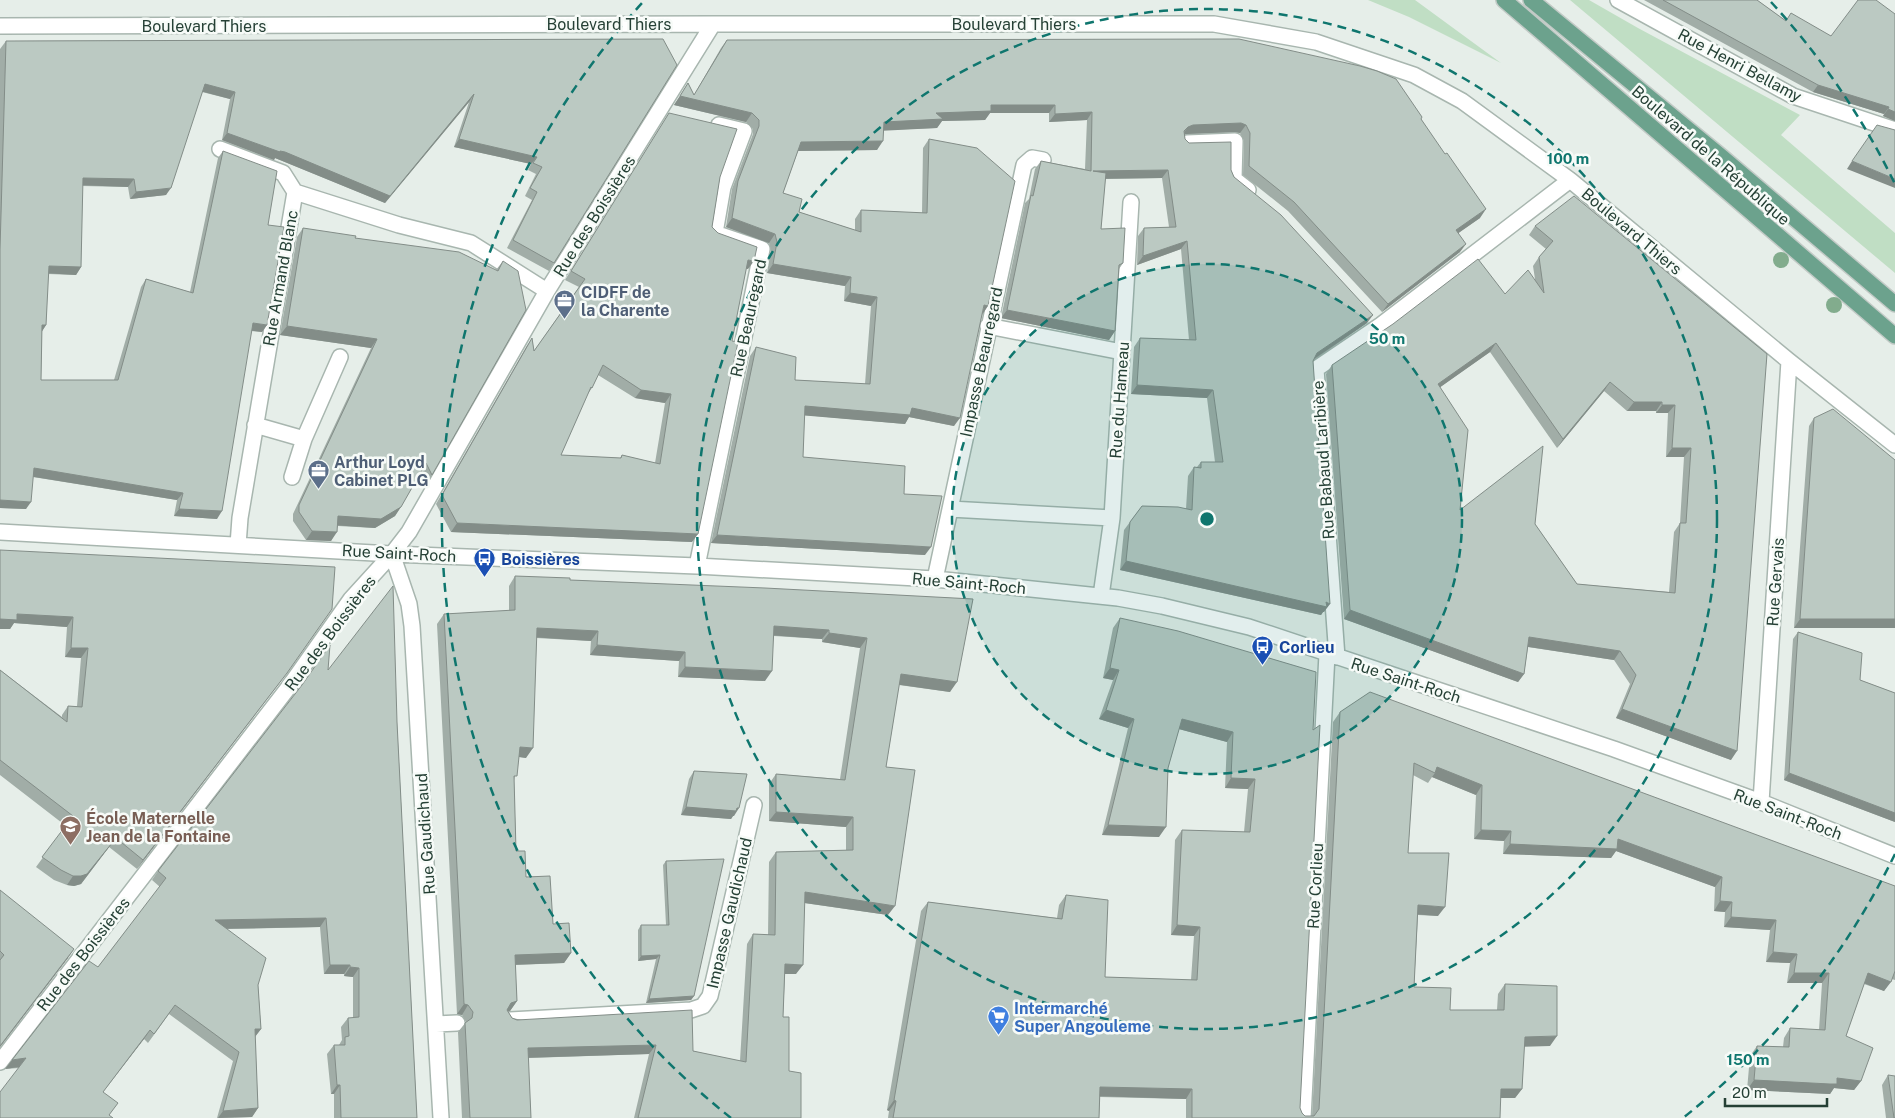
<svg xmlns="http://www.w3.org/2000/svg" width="1895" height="1118" font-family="'Public Sans',sans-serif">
<rect width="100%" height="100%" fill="#e6eee9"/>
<!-- garden -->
<path fill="#c0dec4" d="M1368,0H1415L1501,63L1409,17Z
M1570,0H1589L1638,28L1800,115L1781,135L1895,233V273Z"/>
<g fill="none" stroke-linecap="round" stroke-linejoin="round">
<defs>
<path id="minor" d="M1618,0L1793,96L1895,130
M0,26L713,24H1214L1316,42L1414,75L1462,101L1570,180L1789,361L1895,445
M1187,143L1235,141L1234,179L1248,190
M220,149L283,173L295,192
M988,326L1122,352
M255,425L304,439
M292,477L304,439L340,357
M950,509L1112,518
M0,532L392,554L697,566L935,579L1118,598L1162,606L1249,627L1614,749L1761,802L1895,856
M238,545L240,518L295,192L399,225L471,243L547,291
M392,554L409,604L412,626L441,1118
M697,566L762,249L715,233L723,187L744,131L719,125
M935,579L1024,165L1032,158L1043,160
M1101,596L1112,518L1131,202
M1337,657L1316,369L1381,325L1570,180
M1761,802L1789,361
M510,1020L691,1010L703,1006L710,996L754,805
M436,1024L457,1023
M0,1062L288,688L351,599L392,554L409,532L547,291L713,24
M1303,1118L1327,654"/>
<path id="major" d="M1504,0L1895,336
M1531,0L1722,157L1895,304"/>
</defs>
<!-- minor casing -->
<use href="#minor" stroke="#a8b6af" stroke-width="18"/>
<!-- major casing -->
<use href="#major" stroke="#c2cac6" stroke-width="18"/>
<!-- minor -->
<use href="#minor" stroke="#fff" stroke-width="15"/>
<!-- major -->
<use href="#major" stroke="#6ca28d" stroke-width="15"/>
</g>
<!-- trees -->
<g fill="#82ac8d">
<circle cx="1781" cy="260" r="8"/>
<circle cx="1834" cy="305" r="8"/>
</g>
<!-- wall -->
<path fill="#a1ada7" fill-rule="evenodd" d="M1644,0H1757L1786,21L1831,36L1895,14V121L1883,116L1884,114L1813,92Z
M663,39L554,263L549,271L507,248L532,200L525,196L536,174L528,170L531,164L454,147L469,102L385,203L280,160L275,158L274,160L222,140L230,99L202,92L166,195L130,199L128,187L82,186L81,267L76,275L48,274L46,325L42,331L41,380H114L141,287L146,279L190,292L218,158L223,151L268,225L267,325L262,332L251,331L217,519L174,516L177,500L33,477L26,509L0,508V49L6,41Z
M727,40L1421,119L1480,218L1458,233L1460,252L1382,312L1288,211L1243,175L1244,141L1240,133L1235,132L1185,134V139L1189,143L1231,170L1234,177L1367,323L1313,361L1324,612H1323L1321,615L1120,570L1124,530L1142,506L1186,509L1188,476L1194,467H1197L1201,462H1215L1207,398L1131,394L1134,347L1140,338L1189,340L1181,249L1137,265L1138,236L1144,228L1169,227L1162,178L1105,179L1101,229L1123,263L1119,269L1115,331L1109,340L1001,318L1025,203L1029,199L1035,169L1041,161L1085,169L1087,120L1049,122V113H990L985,120L942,121L937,128L884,130L877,150L798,151L783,193L799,212L855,230V219L861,210L922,213L923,148L929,139L982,315L954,426L909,417L905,424L804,415L803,457L904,494L925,555L711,543L750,356L756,347L795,380L865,384L871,306L844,301L845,286L767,273L771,250L769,243L726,227L732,189L753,134V129L746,122L674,105L688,83L694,95L721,48Z
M669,113L720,177L712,227L748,269H746L692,542L451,532L436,504L526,347L532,338L534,351L579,287L565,280ZM598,375L635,398L665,403L655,463L622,455L620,458L561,455L587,395L592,388Z
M1535,226L1767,354L1731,760L1616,718L1630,684L1614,660L1528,647L1524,674L1518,682L1344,619L1326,374L1332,365L1505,294L1535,279L1533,266L1539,257L1546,249L1529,235ZM1490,352L1557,448L1604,391L1627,411H1656V413H1668L1666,457H1684L1680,523L1674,532L1669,592L1577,584L1535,524L1460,510L1440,387Z
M303,228L355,238L496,270L503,261L432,475L426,484L421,473L395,516L375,528L338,526L331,541L306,540L293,521V514L371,348L280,335L297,237Z
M1814,418L1895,628H1794L1809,426Z
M0,550L280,682L137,869L109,847L81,884L74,886L67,885L54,880L36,867L66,826L0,775V670L62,717V715L68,706H77L81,658L65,657L67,627L14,623L10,629Z
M515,576L570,580L973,599L950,692L899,685L886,767L888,915L804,903L796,974H785L783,1017L789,1071L801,1118H634L649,1054L528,1058L531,1118H462L458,1032L466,1022L462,1015L457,1014L437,624L444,614L509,611V586ZM774,636L822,639V642L860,648L840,779L776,774L769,784V821L846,827V850L776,852L769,862L768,935L753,934L747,944L740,1061L693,1051L512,1018L508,1011H510L517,1001L515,965L564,963L571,953L553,924L526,877L516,851L514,781L519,757L526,758L536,638L591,641L590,655L679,661L678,677L765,681Z
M1120,618L1313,730L1300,1108L1302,1113L1305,1116H1312L1333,722L1340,712L1895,886V980L1892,979L1884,991L1864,984L1846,1036L1861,1081L1854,1090L1834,1088L1830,1094L1747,1090L1750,1056L1757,1046L1783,1047L1784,1038L1790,1028L1819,1030L1822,983H1787L1790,963L1766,962L1770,930L1724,927L1725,912L1714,911L1715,887L1616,851L1611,858L1503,854L1504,841L1474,839L1476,795L1432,777L1428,783L1413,775L1408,853L1438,916L1418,915L1414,987L1450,1010H1497L1498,994L1505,984L1550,1046H1524L1522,1089L1515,1098H1500V1118H1186V1099L1100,1097L1099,1118H888L889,1111L887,1110L921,911L928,902L1057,918L1059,905L1066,895L1105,977L1191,980L1194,936L1171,935L1175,840L1182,830L1244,832L1248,789L1225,788L1227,742L1179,729L1168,768L1159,837L1102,835L1128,728L1099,719L1113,680L1103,678L1113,628Z
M1798,632L1860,680L1895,693V822L1784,780L1793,639Z
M328,670L397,722L417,1118H334V1094H331L327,1054L334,1045H339L342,1040L341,1027L348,1018H353V977L344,976V974H324L320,927L227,929L258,985L261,1029L255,1037L258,1108L252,1117L217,1118L233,1061L169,1014L148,1043L144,1039L103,1092L109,1115L19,1068L5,1069L98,967L160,887L152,880L158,871Z
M694,771L734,816H733L731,819L681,815L689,779Z
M666,861L694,996L691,1000L646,1003L656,959L638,961V930L641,925H666L663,865Z
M0,890L68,958L0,1047Z
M1888,1075L1895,1118H1886L1882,1085Z"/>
<!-- shaded-wall -->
<path fill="#838d88" d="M205,84L235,92L230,99L200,91Z
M1818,85L1889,107L1884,114L1813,92Z
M474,94L469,102L385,203L275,158L274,160L222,140L227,133L280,151Z
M680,96L752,113L746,122L674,105Z
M991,105H1055L1049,113H990L985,120L942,121L937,128L878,131L884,122L936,113Z
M1888,109L1895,112V121L1883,116Z
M1092,112L1087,120L1049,122L1055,114Z
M1241,123L1246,125L1240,133L1235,132L1187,134L1182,135L1179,139L1188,127L1193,125Z
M459,139L537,157L531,164L454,147Z
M883,141L877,150L795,151L801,142Z
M1852,161L1895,179V188L1847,169Z
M1168,170L1162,178L1087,179L1093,171Z
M83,178L134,179L128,187L77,185Z
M171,188L166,195L130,199L136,192Z
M1486,209L1480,218L1450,239L1456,230Z
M732,218L775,234L769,243L726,227Z
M1187,241L1181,249L1137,265L1143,256Z
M1466,244L1460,252L1382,312L1388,304Z
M748,260L754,261L748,269L742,268Z
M773,264L851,277L845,286L767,273Z
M49,266L81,267L76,275L43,273Z
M850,293L877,297L871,306L844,301Z
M984,305L988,306L982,315Z
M1007,310L1115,331L1109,340L1001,318Z
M1373,315L1367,323L1311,361L1317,353Z
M253,323L267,325L262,332L247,330Z
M42,325H46L41,333Z
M287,326L377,339L371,348L280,335Z
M1496,343L1490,352L1432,393L1438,384Z
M1610,382L1604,391L1557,448L1563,439Z
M1137,385L1213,390L1207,398L1131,394Z
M641,390L671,394L665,403L635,398Z
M1634,402H1662L1656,411H1627Z
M1662,405H1675L1668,413H1656Z
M805,406L912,408L960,418L954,426L909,417L905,424L799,415Z
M1672,448H1691L1684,457H1666Z
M34,468L183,493L177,500L28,476Z
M0,500L31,502L26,509L0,508Z
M401,507L395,516L375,528L332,525L338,516Z
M179,509L222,511L217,519L174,516Z
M457,523L698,534L692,542L451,532Z
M312,531L337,532L331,541L306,540Z
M717,535L931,547L925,555L711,543Z
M1126,561L1326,602L1330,604L1324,612H1323L1321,615L1120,570Z
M332,609L280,682L137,869L143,860Z
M1350,610L1524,674L1518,682L1344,619Z
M17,614L73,617L67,627L14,623L10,629H0V619Z
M1800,619H1895V628H1794Z
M774,626L829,630L822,639L768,635Z
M537,628L598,631L591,641L530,637Z
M829,633L867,638L860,648L822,642Z
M1529,637L1620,651L1614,660L1523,646Z
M597,645L685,652L679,661L590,655Z
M71,648H88L81,658L65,657Z
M685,667L772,671L765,681L678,677Z
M1110,668L1119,670L1113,680L1103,678Z
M901,674L957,682L950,692L894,684Z
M1622,709L1737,751L1731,760L1616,718Z
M1106,710L1134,719L1128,728L1099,719Z
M1182,719L1233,732L1227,742L1175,728Z
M520,747L533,748L526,758L513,756Z
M1437,767L1482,785L1476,795L1432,777L1435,773Z
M1789,773L1895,813V822L1784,780Z
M1231,778L1255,779L1248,789L1225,788Z
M686,807L737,808H739L734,816H733L731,819L681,815Z
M776,812L853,817L846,827L769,821Z
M1108,825L1166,827L1159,837L1102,835Z
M1481,830L1511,831L1504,841L1474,839Z
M116,838L81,884L74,886L67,885L73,876Z
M1618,839L1722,877L1715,887L1616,851L1611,858L1503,854L1510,844Z
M805,892L895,906L888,915L798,902Z
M1720,901L1732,902L1725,912L1714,911Z
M1418,905L1445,907L1438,916L1412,914Z
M1731,917L1776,920L1770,930L1724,927Z
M326,918L320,927L209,929L215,920Z
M1177,925L1200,927L1194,936L1171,935Z
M74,949L68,958L0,1047V1046Z
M1773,952L1797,954L1790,963L1766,962Z
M571,953L564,963L508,965L515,955Z
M660,955L656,959L638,961L641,956Z
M785,964L803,965L796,974H778Z
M330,965H350L344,974H324Z
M350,967L359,968L353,977L344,976Z
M1794,973H1829L1822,983H1787Z
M1868,973L1891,982L1884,991L1861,982Z
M694,996L691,1000L646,1003L649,999Z
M517,1001L510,1011L504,1012L511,1003Z
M464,1004L468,1005L462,1015L457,1014Z
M255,1029H261L254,1038Z
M150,1030L144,1039L96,1101L103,1092Z
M1557,1036L1550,1046L1518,1047L1525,1037Z
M656,1045L649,1054L521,1058L528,1048Z
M26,1058L19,1067L5,1069L12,1060Z
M1837,1078L1861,1081L1854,1090L1834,1088L1830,1094L1747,1090L1754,1080Z
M337,1085H340L334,1094H331Z
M1100,1087L1192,1089L1186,1099L1093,1096Z
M1501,1089H1522L1515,1098H1494Z
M894,1100L896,1101L889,1111L887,1110Z
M258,1108L252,1117L218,1118L223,1111Z"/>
<!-- building -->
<path fill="#bbc9c2" stroke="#838d88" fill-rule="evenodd" d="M1663,0H1757L1786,21L1791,13L1831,36L1858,0H1876L1895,14V112L1888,109L1889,107L1818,85Z
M663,39L677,65L554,263L513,240L537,192L530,188L542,167L533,163L537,157L459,139L474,94L390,196L285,152L280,151V152L227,133L235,92L205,84L171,188L136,192L134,179L83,178L81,267L49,266L46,325H42L41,380H118L146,279L193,293L223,151L277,171L268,225L284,227L267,325L253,323L222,511L179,509L183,493L34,468L31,502L0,500V249L6,41Z
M1239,39L1360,66L1377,71L1396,79L1422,117L1421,119L1445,154L1447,153L1486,209L1456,230L1466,244L1388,304L1294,202L1249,166L1250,133L1246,125L1241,123L1193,125L1188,127L1184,131L1185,139L1189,143L1231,142V170L1234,177L1281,215L1373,315L1317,353L1313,361L1330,604L1326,602L1327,607L1126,561L1130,522L1142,506L1178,507L1192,510L1194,467L1201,468V462H1223L1213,390L1137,385L1140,338L1196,340L1187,241L1143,256L1144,228L1176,227L1168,170L1093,171L1106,173L1101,229L1125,228L1123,263L1119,265L1115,331L1007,310L1031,195L1033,196L1041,161L1091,171L1092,112L1055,114V105H991V111L936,113L943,119L884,122L883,141L801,142L783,193L802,199L799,212L861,232V210L927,213L929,139L977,148L1015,181L988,306L984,305L960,418L912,408L910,415L805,406L803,457L905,466L904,494L942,496L931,547L717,535L756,347L796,357L795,380L870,384L877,297L850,293L851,277L773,264L777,242L775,234L732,218L738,181L759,126V120L752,113L680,96L688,83L694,95L727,40Z
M669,113L737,129L720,177L712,227L718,233L757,247L754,261L748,260L732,341L738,342L698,534L457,523L442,495L532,338L534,351L585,279L571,271ZM603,365L641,390L671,394L660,464L622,455L621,458L561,455L591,387L592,388Z
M1877,125L1895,130V179L1852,161Z
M1574,196L1767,354L1737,751L1622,709L1636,675L1620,651L1529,637L1524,674L1350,610L1332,365L1393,324L1478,259L1505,294L1528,270L1544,293L1539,257L1553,241L1535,226ZM1496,343L1563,439L1610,382L1634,402H1662V405H1675L1672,448H1691L1686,523H1680L1675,593L1577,584L1535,524L1543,446L1460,510L1468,430L1438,384Z
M303,228L356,236L355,238L459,252L498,271L503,261L518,271L526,310L432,475L426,463L401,507L381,519L338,516L337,532L312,531L299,512V505L377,339L287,326Z
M1833,409L1895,460V619H1800L1814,418Z
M0,550L335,567L332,609L287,673L143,860L116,838L87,874L81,876H73L61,870L42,857L73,816L0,760V670L67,722L68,706L82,707L88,648H71L73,617L17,614V620L0,619Z
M515,576L570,578V580L765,588L973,599L957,682L901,674L886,767L915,770L895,906L805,892L803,965L785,964L783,1017H789V1071L801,1073V1118H638L656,1045L528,1048L531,1118H470L465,1023L472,1018L473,1012L468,1005L464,1004L444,614L515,610ZM774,626L829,630V633L867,638L845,780L776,774V812L853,817V850L776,852L775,935L753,934L746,1062L693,1051L692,1010L517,1020L512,1018L507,1010L511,1003L517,1001L515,955L571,953L569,923L553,924L550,876L526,877L525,851H516L514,776H517L520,747L533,748L537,628L598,631L597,645L685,652V667L772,671Z
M393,586L397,722L417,1118H341L340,1085H337L334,1045H345V1037L349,1036L348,1018L359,1017V968L350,967V965H330L326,918L215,920L266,958L258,985L261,1029H255L258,1108L223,1111L239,1052L175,1005L154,1034L150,1030L103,1092L118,1103L109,1115L113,1118H0V1092L26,1058L12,1060L89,961L98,967L166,878L158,871L302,685L330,645L328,670Z
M1120,618L1178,631L1316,672L1313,730L1320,725L1300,1108L1302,1113L1305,1116H1314L1319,1109L1340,712L1370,692L1895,886V971L1891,982L1868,973L1846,1036L1873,1048L1861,1081L1837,1078V1084H1830L1754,1080L1757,1046L1789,1047L1790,1028L1825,1030L1829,973H1794L1797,954L1773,952L1776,920L1731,917L1732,902L1720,901L1722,877L1618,839L1617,849L1510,844L1511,831L1481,830L1482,785L1437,767L1435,773L1414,763L1408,853H1449L1445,907L1418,905L1414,987L1451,988L1450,1010H1504L1505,984L1557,986V1036L1525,1037L1522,1089H1501L1500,1118H1192V1089L1100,1087L1099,1118H893L896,1101L894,1100L928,902L1062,919L1066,895L1108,900L1105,977L1197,980L1200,927L1177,925L1182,830L1250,832L1255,779L1231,778L1233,732L1182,719L1168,768L1166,827L1108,825L1134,719L1106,710L1119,670L1110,668Z
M1798,632L1862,653L1860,680L1895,693V813L1789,773Z
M694,771L747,774L739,808H737L736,811L686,807Z
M724,859L694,996L649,999L660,955L641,956V925H669L666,861Z
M0,890L74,949L0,1046V960L4,955L0,951Z
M1888,1075L1895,1076V1118H1894Z"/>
<!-- distance rings -->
<circle cx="1207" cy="519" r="255" fill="#0f766e" fill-opacity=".12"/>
<g fill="none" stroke="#0f766e" stroke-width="2.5" stroke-dasharray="9 6">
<circle cx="1207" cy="519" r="255"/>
<circle cx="1207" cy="519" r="510"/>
<path d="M1895 854A765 765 0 0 1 1683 1118M731 1118A765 765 0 0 1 643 2M1771 2A765 765 0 0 1 1895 184"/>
</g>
<!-- icons -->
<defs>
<symbol id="office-pin" viewBox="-11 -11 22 30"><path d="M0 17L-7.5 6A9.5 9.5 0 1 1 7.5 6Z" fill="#5c6f8a" stroke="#f7fbf8"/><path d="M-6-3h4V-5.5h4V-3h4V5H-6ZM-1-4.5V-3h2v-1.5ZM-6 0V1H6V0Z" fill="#fff"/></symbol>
<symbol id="bus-pin" viewBox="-11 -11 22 30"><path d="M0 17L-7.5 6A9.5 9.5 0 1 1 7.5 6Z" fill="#1a4fb4" stroke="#f7fbf8"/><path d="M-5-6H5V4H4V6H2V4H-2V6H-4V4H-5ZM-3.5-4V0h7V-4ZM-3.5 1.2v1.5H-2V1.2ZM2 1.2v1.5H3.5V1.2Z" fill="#fff"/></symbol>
<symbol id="school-pin" viewBox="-11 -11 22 30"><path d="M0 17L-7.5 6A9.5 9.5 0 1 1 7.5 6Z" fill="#8d6e63" stroke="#f7fbf8"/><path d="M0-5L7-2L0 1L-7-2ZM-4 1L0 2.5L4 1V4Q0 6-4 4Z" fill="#fff"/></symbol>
<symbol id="supermarket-pin" viewBox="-11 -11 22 30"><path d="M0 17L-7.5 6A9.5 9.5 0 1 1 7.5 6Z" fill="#3f7fe0" stroke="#f7fbf8"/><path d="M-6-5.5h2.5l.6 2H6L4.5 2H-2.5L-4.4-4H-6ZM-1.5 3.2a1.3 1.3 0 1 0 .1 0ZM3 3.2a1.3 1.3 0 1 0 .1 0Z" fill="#fff"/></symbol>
</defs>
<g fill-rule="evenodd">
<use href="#office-pin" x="552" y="288" width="25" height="34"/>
<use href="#office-pin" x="306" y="458" width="25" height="34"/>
<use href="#bus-pin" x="472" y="546" width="25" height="34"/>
<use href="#bus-pin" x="1250" y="634" width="25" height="34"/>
<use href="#school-pin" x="58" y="814" width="25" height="34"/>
<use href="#supermarket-pin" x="986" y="1004" width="25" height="34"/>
</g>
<g text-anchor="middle" stroke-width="5" stroke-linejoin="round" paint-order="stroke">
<!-- street labels -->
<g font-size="16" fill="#254035" stroke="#f7fbf8">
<text x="609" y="30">Boulevard Thiers</text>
<text x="1014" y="30">Boulevard Thiers</text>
<text x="204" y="32">Boulevard Thiers</text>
<text transform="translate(1740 65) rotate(28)" y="6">Rue Henri Bellamy</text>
<text transform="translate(1711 155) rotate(41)" y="6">Boulevard de la République</text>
<text transform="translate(594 216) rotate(-58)" y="6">Rue des Boissières</text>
<text transform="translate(1632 231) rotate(40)" y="6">Boulevard Thiers</text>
<text transform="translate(280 278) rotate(-80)" y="6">Rue Armand Blanc</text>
<text transform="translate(748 318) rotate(-78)" y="6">Rue Beauregard</text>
<text transform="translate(981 362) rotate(-78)" y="6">Impasse Beauregard</text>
<text transform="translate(1119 400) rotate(-86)" y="6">Rue du Hameau</text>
<text transform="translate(1323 460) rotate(-94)" y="6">Rue Babaud Laribière</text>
<text transform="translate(399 553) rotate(3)" y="6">Rue Saint-Roch</text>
<text transform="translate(1775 582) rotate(-86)" y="6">Rue Gervais</text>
<text transform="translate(969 583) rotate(5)" y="6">Rue Saint-Roch</text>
<text transform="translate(330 633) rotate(-53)" y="6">Rue des Boissières</text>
<text transform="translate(1406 680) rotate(18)" y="6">Rue Saint-Roch</text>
<text transform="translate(1788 814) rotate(21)" y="6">Rue Saint-Roch</text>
<text transform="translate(425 834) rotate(-94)" y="6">Rue Gaudichaud</text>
<text transform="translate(1315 886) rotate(-87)" y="6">Rue Corlieu</text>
<text transform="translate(729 913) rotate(-77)" y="6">Impasse Gaudichaud</text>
<text transform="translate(83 954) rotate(-52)" y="6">Rue des Boissières</text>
</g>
<!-- service labels -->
<g font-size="16" font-weight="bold" fill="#4e5e75" stroke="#f7fbf8" text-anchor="start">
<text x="581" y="298">CIDFF de<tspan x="581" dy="18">la Charente</tspan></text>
<text x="334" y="468">Arthur Loyd<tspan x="334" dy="18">Cabinet PLG</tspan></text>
</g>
<!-- transit labels -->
<g font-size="16" font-weight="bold" fill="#164399" stroke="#f7fbf8" text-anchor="start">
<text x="501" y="565">Boissières</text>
<text x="1279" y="653">Corlieu</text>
</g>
<!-- education labels -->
<g font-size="16" font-weight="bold" fill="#785e54" stroke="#f7fbf8" text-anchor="start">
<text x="86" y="824">École Maternelle<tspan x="86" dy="18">Jean de la Fontaine</tspan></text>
</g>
<!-- shop labels -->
<g font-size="16" font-weight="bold" fill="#366cbe" stroke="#f7fbf8" text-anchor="start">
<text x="1014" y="1014">Intermarché<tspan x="1014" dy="18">Super Angouleme</tspan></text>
</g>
</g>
<circle cx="1207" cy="519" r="8" fill="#0f766e" stroke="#f7fbf8" stroke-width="2.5"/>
<g font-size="15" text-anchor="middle" font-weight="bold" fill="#0f766e" stroke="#f7fbf8" stroke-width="5" stroke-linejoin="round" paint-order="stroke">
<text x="1568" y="164">100 m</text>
<text x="1387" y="344">50 m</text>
<text x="1748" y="1065">150 m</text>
</g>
<!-- scale -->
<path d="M1725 1098v8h102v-8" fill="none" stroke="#254035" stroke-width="2.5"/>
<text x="1732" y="1098" font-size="15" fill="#254035" stroke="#f7fbf8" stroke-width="4" paint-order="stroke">20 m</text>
</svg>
